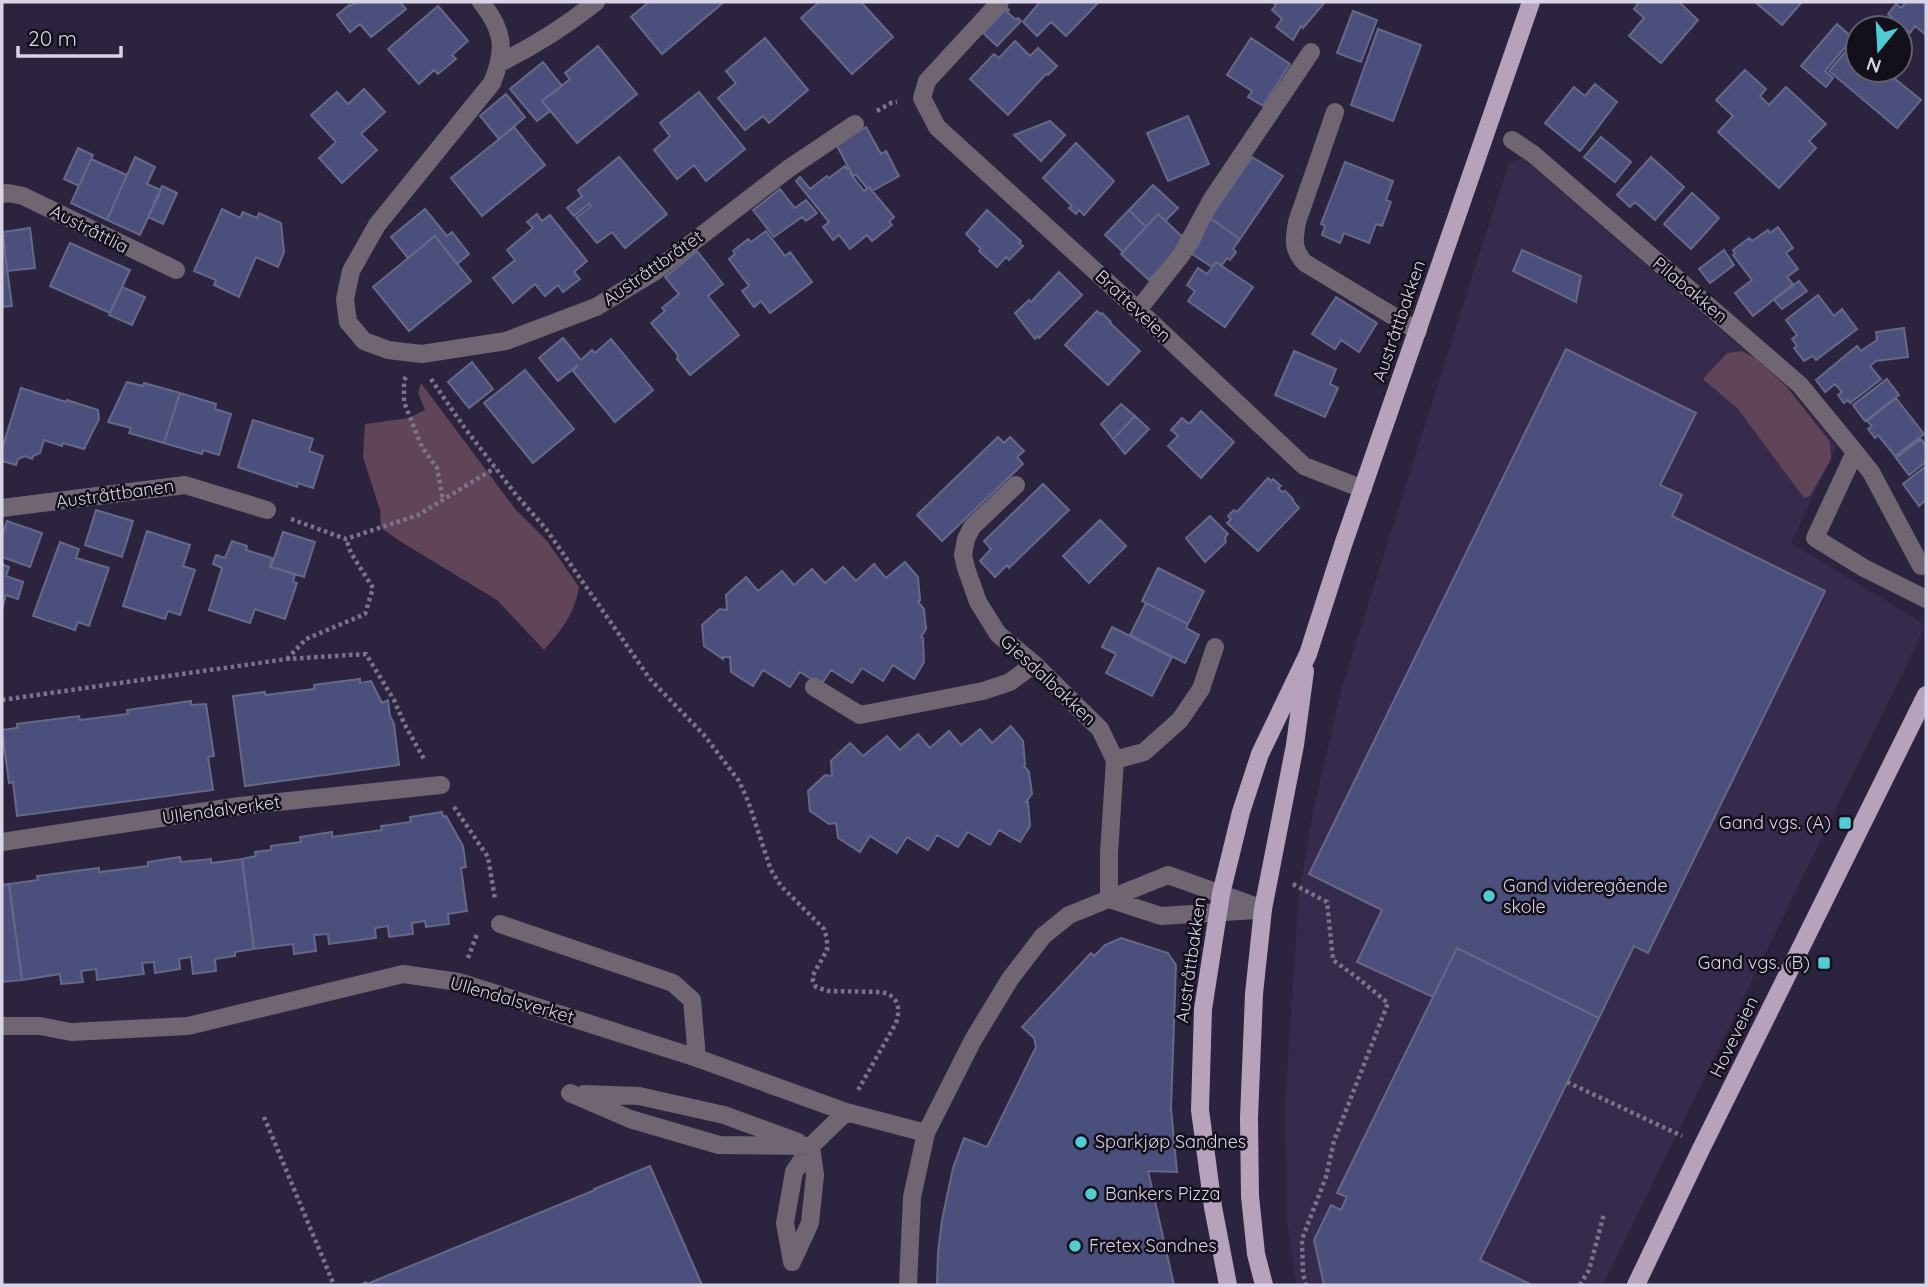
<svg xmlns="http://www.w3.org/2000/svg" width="1928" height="1287" font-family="Quicksand,sans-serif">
<rect width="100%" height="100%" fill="#2c233e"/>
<!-- built -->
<path fill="#362b4c" d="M1523,158L1787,387L1837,446L1791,543L1926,625L1603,1285H1296L1287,1219L1285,1103L1299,893L1313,812L1342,687L1477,261L1509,163Z"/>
<!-- green -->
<path fill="#604558" d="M1742,351L1755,358L1786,386L1830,442L1831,459L1810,496L1804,498L1738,409L1703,379L1727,353Z
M421,383L516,510L547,541L579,587C575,613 561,631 544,650L497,600L403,543L381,528L380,510L363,457L365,424L409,418L425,410L418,393Z"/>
<!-- building -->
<path fill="#4b4f7b" stroke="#656988" stroke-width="2" d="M356,2H400L406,9L371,37L360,24L350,32L337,15L349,5L350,6Z
M649,2H724L662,54L631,17Z
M819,2H861L893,37L852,74L801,18Z
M1040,2H1099L1066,36L1051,22L1037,36L1023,22Z
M1272,2H1325L1303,28L1301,26L1293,40L1276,27L1282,19L1272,10L1276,5Z
M1639,2H1679L1698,20L1661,63L1629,36L1644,18L1634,9Z
M1755,2H1802L1782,25Z
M1906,2H1926V35L1915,26L1910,33L1888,14L1896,4L1901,8Z
M438,6L468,41L452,55L456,59L438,74L434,70L419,84L388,49Z
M1007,8L1009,10L1007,12L1016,20L1018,18L1021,21L997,46L983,33Z
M1353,11L1377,20L1361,62L1337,53Z
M1837,24L1853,38L1825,71L1833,78L1826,87L1801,66Z
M1378,29L1421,45L1393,121L1351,105Z
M765,38L808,90L769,123L763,116L745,130L718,98L736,83L726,71Z
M1251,38L1290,64L1263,106L1248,97L1252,91L1227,75Z
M1857,38L1858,70H1892L1889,74L1921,100L1897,128L1829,71Z
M1015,41L1030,56L1038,48L1057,66L1048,75L1046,74L1008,115L970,79L994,54L999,58Z
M598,46L637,94L577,143L542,101L570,79L565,73Z
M543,62L562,86L542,101L550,111L537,121L510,89Z
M1745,70L1766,89L1760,96L1769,105L1786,87L1826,124L1809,141L1816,148L1779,188L1718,132L1733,116L1716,100Z
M1595,84L1617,102L1580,151L1545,123L1574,87L1585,96Z
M364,89L385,112L361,134L377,150L342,183L319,158L336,142L311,115L337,92L348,104Z
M699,92L745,149L706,181L694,165L677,179L654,150L670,136L660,123Z
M506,94L525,117L499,139L480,116Z
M1188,116L1209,164L1168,181L1147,133Z
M1050,121L1065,135L1041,161L1014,135Z
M514,127L545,165L482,216L451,178Z
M866,127L881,154L886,151L899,176L872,191L869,187L867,188L856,175L853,176L836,144Z
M1601,137L1631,162L1615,182L1584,157Z
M1076,143L1114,181L1084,215L1079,210L1076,214L1069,208L1072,206L1043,178Z
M78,148L93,155L79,186L64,179Z
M135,157L155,167L147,184L161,190L140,235L107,220Z
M619,157L667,214L625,248L612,232L597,243L576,218L591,206L589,204L574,216L567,208L582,196L578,190Z
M1252,157L1283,176L1240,239L1210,218Z
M1651,157L1684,187L1655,220L1635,202L1630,207L1617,195Z
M91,159L127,175L107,220L71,203Z
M1345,162L1393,181L1386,200L1391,202L1382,226L1376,224L1369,243L1344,233L1340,243L1322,235L1325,226L1321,224Z
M845,166L847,169L849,168L851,172L850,173L864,191L869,187L894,217L889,222L892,225L872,241L867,235L850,249L839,235L833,240L823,227L829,222L796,181L800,177L810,189L827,176L829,178Z
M1153,185L1178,208L1165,221L1158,214L1146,227L1129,210Z
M162,186L177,193L163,224L148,217Z
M780,189L795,208L806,200L817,213L806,221L802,217L774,237L753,210Z
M1692,193L1719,218L1691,249L1664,224Z
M222,209L240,218L243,212L257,218L259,213L281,223L284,252L278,267L256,257L239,297L214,285L216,280L194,271Z
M425,209L447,236L452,232L469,254L457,264L435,236L408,258L391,237Z
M987,210L1021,241L1019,243L1023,246L1009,260L1006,257L997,267L979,251L981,249L966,234Z
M1129,210L1146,227L1123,252L1105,235Z
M537,214L542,221L550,215L587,261L574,272L580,279L563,292L558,285L545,296L535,284L513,303L493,278L515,260L507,250L533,228L527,222Z
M1158,214L1187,241L1149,280L1121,254Z
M1210,218L1240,239L1233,249L1236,252L1230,260L1227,258L1222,265L1216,262L1212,267L1192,254L1199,243Z
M1778,227L1793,248L1786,253L1798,269L1787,277L1793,284L1753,316L1735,293L1752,280L1733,255L1735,254L1733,250L1749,238L1752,241L1768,230L1770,233Z
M30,228L35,268L7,271L3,232Z
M2,230L12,306L2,307Z
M766,231L785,256L790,252L812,282L770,313L761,301L754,307L742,291L749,286L729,259L735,254L733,251L748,239L751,242Z
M435,236L471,281L409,331L373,287Z
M70,243L130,270L110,313L50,286Z
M1522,250L1581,276L1576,302L1513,271Z
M1724,250L1734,265L1710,283L1699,269Z
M697,251L723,284L708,296L739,335L690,375L677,359L678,355L651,323L665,311L662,308L679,294L665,277Z
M1216,262L1253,287L1225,327L1188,301L1195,291L1187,285L1198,268L1207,274Z
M1059,272L1082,295L1039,338L1038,336L1035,339L1015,313L1029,300L1031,302Z
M1799,281L1807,291L1782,309L1774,300Z
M122,287L145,297L132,325L109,315Z
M1818,295L1834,316L1842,309L1857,329L1816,360L1813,356L1804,361L1794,348L1797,346L1792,339L1797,335L1786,320Z
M1336,297L1377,323L1359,352L1341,340L1335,349L1312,334Z
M1097,311L1100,314L1102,313L1111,322L1110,323L1140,351L1108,385L1065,345Z
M1904,328L1908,357L1876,361L1870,366L1881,379L1850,403L1848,400L1844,403L1838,395L1842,392L1835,384L1825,392L1816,380L1857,346L1861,351L1877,340L1876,332Z
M563,338L581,360L592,350L595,353L611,339L653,390L615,422L573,371L578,365L558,381L539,358Z
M1566,349L1696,413L1660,485L1682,495L1672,516L1825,591L1648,953L1634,946L1599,1018L1457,948L1433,997L1357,962L1382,910L1309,874Z
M1294,351L1336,369L1330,384L1338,388L1325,417L1275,395Z
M472,362L493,389L469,408L448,382Z
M525,370L574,429L533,463L484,403Z
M1887,379L1899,395L1865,421L1853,405Z
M127,382L143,386L144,383L180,393L164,443L129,433L131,428L108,422Z
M21,388L66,402L67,400L98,410L99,419L84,449L63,443L62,446L44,440L40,453L33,456L32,459L25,456L18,459L16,465L2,461V449Z
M180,393L216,404L215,409L231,414L219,455L203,450L202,454L164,443Z
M1896,398L1924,434L1895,456L1878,435L1875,438L1868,429L1872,426L1867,421Z
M1121,404L1135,416L1113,439L1101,424Z
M1201,411L1234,442L1201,478L1168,446L1178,436L1171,430L1182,418L1189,424Z
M1135,416L1149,429L1125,454L1113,439Z
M253,420L313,439L309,451L323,456L313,488L298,483L297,487L238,467Z
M998,437L1004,443L1010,437L1024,451L1017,457L1023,464L942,541L917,515Z
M1921,439L1926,446V462L1909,475L1896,458Z
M1926,466V500L1919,506L1903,484Z
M1268,478L1271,481L1273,479L1281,486L1278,488L1282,492L1285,491L1293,499V501L1299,508L1258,551L1227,523L1231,519L1228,516L1234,510L1237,512Z
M1043,484L1069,510L1009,568L1007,565L995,577L980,561L991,549L984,541Z
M96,510L133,521L122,557L85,545Z
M1210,516L1228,534L1225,537L1226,542L1205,562L1186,538Z
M1100,520L1126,546L1089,583L1063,556Z
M7,521L42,533L30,567L2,557V536Z
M147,531L190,545L183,566L195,570L180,615L168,611L165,619L123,606Z
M283,532L315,542L304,577L271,567Z
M232,541L247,546L246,550L272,558L270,567L295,574L293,582L297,583L285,619L255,609L250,623L209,610L222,568L213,564L216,555L225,558Z
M60,542L79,549L76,558L109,568L89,626L78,622L75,630L33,616Z
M905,562L918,577L920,600L918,602L924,609L926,629L921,637L923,638L924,662L914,679L893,665L883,681L862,668L852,683L831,670L821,685L800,672L790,687L763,670L753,686L731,672L730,657H723V659L704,646L702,625L720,609L727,610L726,595L746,577L758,591L782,571L794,585L812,569L825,583L843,567L856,581L874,564L886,578Z
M2,564L9,567L6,576L23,582L18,599L6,595L2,609Z
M1158,568L1204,591L1188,624L1142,601Z
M1146,603L1188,624L1186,628L1199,635L1185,663L1130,635Z
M1112,627L1172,657L1152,696L1106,673L1116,654L1102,647Z
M360,679V683L371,681L382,703L388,700L390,716L394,724L399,765L245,786L233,696L265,692V695L314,689V685Z
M191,701V705L206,704L214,756L208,757L213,790L17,816L13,782L9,783L2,730L17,728V724L79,716L80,720L128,714L127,710Z
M1011,726L1023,741L1025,764L1024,766L1029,772L1032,794L1026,802H1028L1030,826L1020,842L999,830L990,845L968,832L958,847L937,835L928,850L907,837L897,853L870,836L860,852L838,838L836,823L829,824L810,811L808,791L825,775L832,776L831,761L850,743L863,756L887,736L900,750L918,734L930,748L949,731L961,745L980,729L992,743Z
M442,812L443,817L446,816L463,846L466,867L461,868L467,911L448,914L449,924L426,927L425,921L412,923L413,934L389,937L388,926L375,928L376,938L329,944L328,934L314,935L316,951L294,954L293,944L254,949L242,859L256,856L255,852L271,850V846L301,842L300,837L332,832V837L382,830L381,826L411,822L410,817Z
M180,857L181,862L211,859V863L242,859L254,949L235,952V956L215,959L216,971L193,974L191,957L179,959L180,969L155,973L154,962L142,963L144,974L97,980L96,969L81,971L83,982L61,984L60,974L22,980L9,884L38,880L37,876L99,868V872L148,866V862Z
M9,884L22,980L2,982V885Z
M1121,938L1168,953L1176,965L1171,1108L1177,1172L1148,1171L1174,1285H937L938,1252L942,1220L953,1168L964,1138L987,1147L1036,1047L1034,1038L1022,1027L1091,953L1094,956L1105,945Z
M1457,948L1599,1018L1480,1260L1532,1285H1324L1314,1240L1331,1205L1341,1210L1347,1197L1337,1193Z
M650,1166L702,1285H360L366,1282L367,1284L595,1190L594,1189Z"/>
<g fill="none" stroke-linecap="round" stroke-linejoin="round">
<!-- path -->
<path stroke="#7b748b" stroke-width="4.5" stroke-dasharray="3.5 3.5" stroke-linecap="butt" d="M877,111L891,103L897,102
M406,377L404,380V402L422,447L437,468L443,500
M431,379L464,427L517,496L546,529L650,679L704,735L739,781L748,801L771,870L781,886L824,929L827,939V950L813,975V981L816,987L828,991L881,992C898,995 901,1008 896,1023L858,1090
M291,519L346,539L418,515L495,468
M287,659L306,639L365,614L373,588L351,553L346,539
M2,700L287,659L366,654L394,700L404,723L425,761
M454,807L488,857L495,899
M1293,884L1327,902L1333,960L1359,979L1388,1003L1334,1141L1326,1177L1302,1239L1303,1274L1306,1285
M468,958L477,934
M1567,1082L1682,1136
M264,1117L334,1285
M1580,1285L1589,1270L1604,1214"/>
<!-- minor -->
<path stroke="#6f6672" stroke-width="18" d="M481,2C504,31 506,49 492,83L377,225L351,271L345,299L348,322L364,341L388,350L422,354L506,341L596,307L654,272L788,169L855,124
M1000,2L927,81L922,98L937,127L1138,310L1304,466L1363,489
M500,63C534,46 566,26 596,2
M1335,112L1297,222C1294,240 1292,249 1305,263L1418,331
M1512,140L1533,154L1800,385L1855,452L1815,538L1864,568L1926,599
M2,194L8,193L23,196L176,270
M1138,310L1182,254L1212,199L1311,52
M1855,452L1871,472L1921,566
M1016,485L972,527L966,539L963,555L966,568L978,602L998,634L1034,664L1100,729L1115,760L1109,853V899
M2,508L185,485L267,510
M814,687L860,715L983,691L1010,682L1034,664
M1115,760L1144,752L1180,720L1201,689L1215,647
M2,842L240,806L441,785
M1109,899L1161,916L1256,910
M500,924L673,983L692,1000L697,1058
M2,1026H40L71,1032L188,1026L403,974L459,982L697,1058L846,1112L926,1133
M570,1093L630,1119L719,1145L811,1146
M584,1094L639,1096L724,1115L798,1142
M792,1262L785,1223L794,1172L811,1146L846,1112
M792,1262L810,1223L815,1175L811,1146
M908,1285L912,1197L926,1133L973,1040L1010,979L1043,936L1069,915L1168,875L1263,909"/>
<!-- major -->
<path stroke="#b6a2bc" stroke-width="18" d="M1228,1285L1213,1207L1200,1110L1203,1009L1221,894L1241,812L1260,754L1308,654L1343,545L1531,2
M1264,1285L1256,1254L1250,1196L1249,1118L1254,994L1263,909L1295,745L1305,671
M1636,1285L1701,1149L1926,695"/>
</g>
<!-- markers -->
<g fill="#51ccd3" stroke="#130f1b" stroke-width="2.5">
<rect x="1838" y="816" width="14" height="14" rx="3.5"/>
<circle cx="1489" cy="896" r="7"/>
<rect x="1817" y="956" width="14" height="14" rx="3.5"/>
<circle cx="1081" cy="1142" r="7"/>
<circle cx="1091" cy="1194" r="7"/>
<circle cx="1075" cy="1246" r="7"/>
</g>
<g text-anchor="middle" stroke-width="5" stroke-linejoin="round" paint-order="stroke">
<!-- street labels -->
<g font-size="18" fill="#d9d4e6" stroke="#130f1b">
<text transform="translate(89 229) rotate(27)" y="6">Austråttlia</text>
<text transform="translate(653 268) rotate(-35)" y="6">Austråttbråtet</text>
<text transform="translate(1690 290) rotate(40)" y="6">Pilabakken</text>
<text transform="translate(1133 306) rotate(43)" y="6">Bratteveien</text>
<text transform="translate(1399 321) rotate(-71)" y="6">Austråttbakken</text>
<text transform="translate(115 494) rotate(-8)" y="6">Austråttbanen</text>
<text transform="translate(1048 680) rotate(43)" y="6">Gjesdalbakken</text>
<text transform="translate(221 810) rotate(-8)" y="6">Ullendalverket</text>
<text transform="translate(1191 960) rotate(-82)" y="6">Austråttbakken</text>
<text transform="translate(512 1000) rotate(16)" y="6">Ullendalsverket</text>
<text transform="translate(1734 1037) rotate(-64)" y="6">Hoveveien</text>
</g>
<!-- poi labels -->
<g font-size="18" fill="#d9d4e6" stroke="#130f1b" text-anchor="start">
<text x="1831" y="829" text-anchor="end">Gand vgs. (A)</text>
<text x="1503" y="892">Gand videregående<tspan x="1503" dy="21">skole</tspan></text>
<text x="1810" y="969" text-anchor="end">Gand vgs. (B)</text>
<text x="1095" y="1148">Sparkjøp Sandnes</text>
<text x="1105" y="1200">Bankers Pizza</text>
<text x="1089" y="1252">Fretex Sandnes</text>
</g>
</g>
<!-- border -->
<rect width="1928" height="1287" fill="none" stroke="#d9d4e6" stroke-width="7"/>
<!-- north arrow -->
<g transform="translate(1879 49) rotate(198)"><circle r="33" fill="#130f1b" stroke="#625e6c" stroke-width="2"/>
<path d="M0-5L12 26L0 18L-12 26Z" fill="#51ccd3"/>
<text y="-10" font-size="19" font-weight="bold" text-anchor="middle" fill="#d9d4e6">N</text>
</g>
<!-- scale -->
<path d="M18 46v10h103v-10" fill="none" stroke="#d9d4e6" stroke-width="3.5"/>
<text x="28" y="46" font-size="21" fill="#d9d4e6" stroke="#130f1b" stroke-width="5" paint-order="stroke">20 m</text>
</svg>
